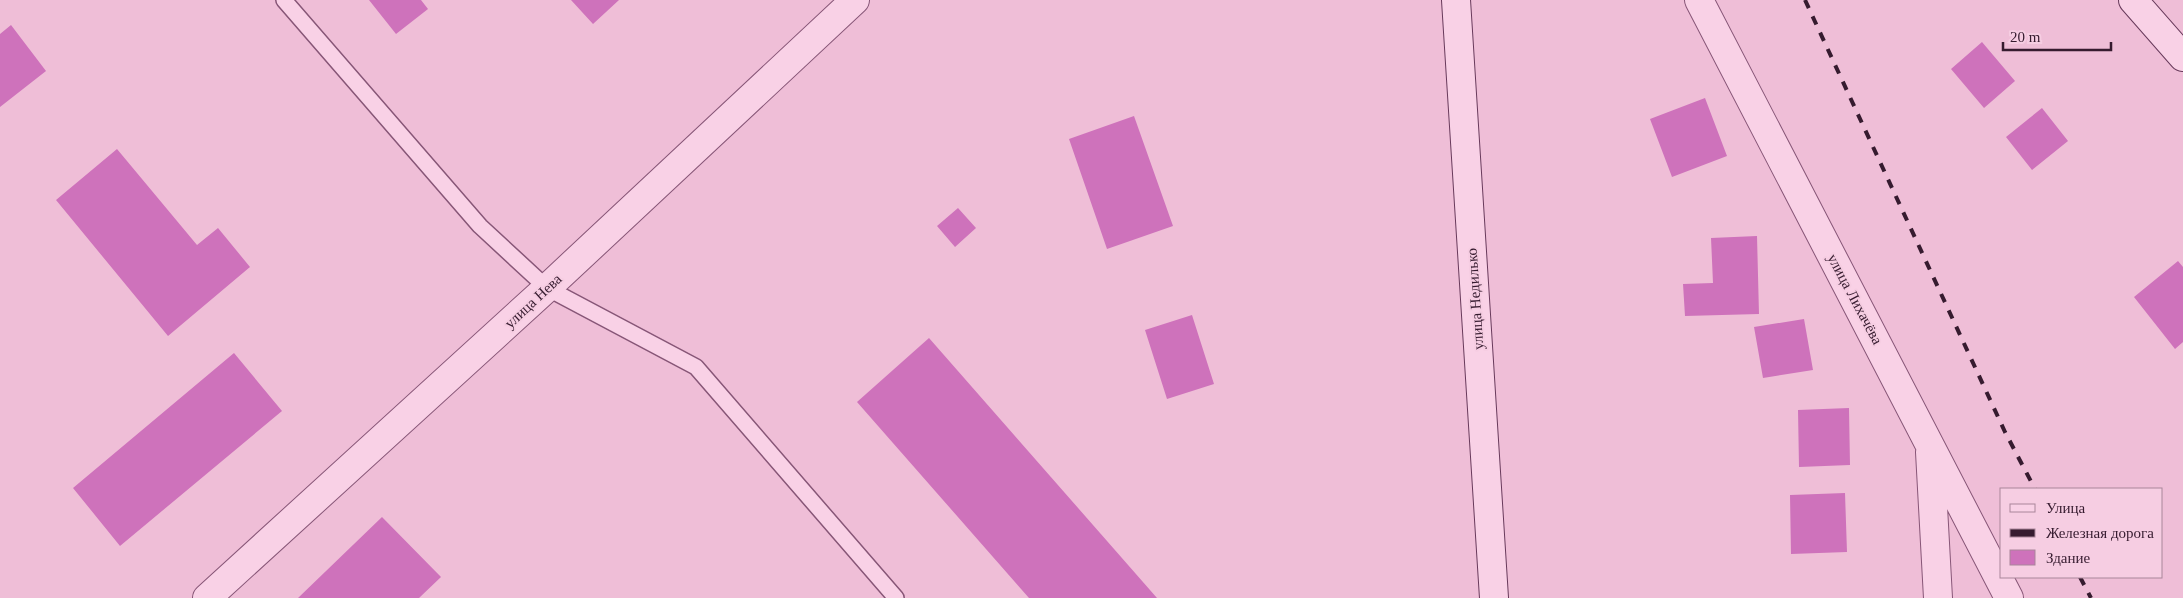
<svg xmlns="http://www.w3.org/2000/svg" width="2183" height="598" font-family="'Times New Roman',serif">
<rect width="100%" height="100%" fill="#efbed7"/>
<!-- building -->
<path fill="#ce72bb" d="M369,0H421L428,9L396,34Z
M571,0H619L593,24Z
M11,25L46,71L0,107V34Z
M1982,42L2015,81L1984,108L1951,69Z
M1705,98L1727,156L1672,177L1650,119Z
M2042,108L2068,141L2032,170L2006,137Z
M1134,116L1173,226L1107,249L1069,139Z
M117,149L197,245L218,228L250,267L168,336L56,200Z
M958,208L976,228L955,247L937,226Z
M1757,236L1759,314L1685,316L1683,284L1713,283L1711,238Z
M2178,261L2183,267V342L2175,349L2134,297Z
M1192,315L1214,384L1167,399L1145,330Z
M1804,319L1813,370L1763,378L1754,327Z
M929,338L1157,598H1029L857,402Z
M234,353L282,411L120,546L73,488Z
M1849,408L1850,465L1799,467L1798,410Z
M1845,493L1847,552L1791,554L1790,495Z
M382,517L441,577L419,598H298Z"/>
<g fill="none" stroke-linecap="round" stroke-linejoin="round">
<defs>
<path id="service" d="M284,0L480,226L547,288L696,367L896,598"/>
<path id="minor" d="M1699,0L2009,598
M1930,452L1938,598
M207,598L547,288L855,0"/>
<path id="secondary" d="M1456,0L1494,598
M2133,0L2183,57"/>
</defs>
<!-- service casing -->
<use href="#service" stroke="#875677" stroke-width="18"/>
<!-- minor casing -->
<use href="#minor" stroke="#875677" stroke-width="30"/>
<!-- secondary casing -->
<use href="#secondary" stroke="#683a5b" stroke-width="30"/>
<!-- service -->
<use href="#service" stroke="#f9d1e6" stroke-width="15"/>
<!-- minor -->
<use href="#minor" stroke="#f9d1e6" stroke-width="28"/>
<!-- secondary -->
<use href="#secondary" stroke="#f9d1e6" stroke-width="28"/>
<!-- rail -->
<path stroke="#361b2f" stroke-width="4" stroke-dasharray="9 9" stroke-linecap="butt" d="M1805,0L2005,432L2035,489
M2080,577L2091,598"/>
</g>
<g text-anchor="middle" stroke-width="4" stroke-linejoin="round" paint-order="stroke">
<!-- street labels -->
<g font-size="15" fill="#361b2f" stroke="#f6cde2">
<text transform="translate(1475 299) rotate(-94)" y="5">улица Недилько</text>
<text transform="translate(1855 299) rotate(62)" y="5">улица Лихачёва</text>
<text transform="translate(533 301) rotate(-43)" y="5">улица Нева</text>
</g>
</g>
<!-- legend -->
<rect x="2000" y="488" width="162" height="90" fill="#f6cde2" stroke="#a9869a"/>
<rect x="2010" y="504" width="25" height="8" fill="#f9d1e6" stroke="#a9869a"/>
<text x="2046" y="513" font-size="15" fill="#361b2f">Улица</text>
<rect x="2010" y="529" width="25" height="8" fill="#361b2f" stroke="#a9869a"/>
<text x="2046" y="538" font-size="15" fill="#361b2f">Железная дорога</text>
<rect x="2010" y="550" width="25" height="15" fill="#ce72bb" stroke="#a9869a"/>
<text x="2046" y="563" font-size="15" fill="#361b2f">Здание</text>
<!-- scale -->
<path d="M2003 42v8h108v-8" fill="none" stroke="#361b2f" stroke-width="2.5"/>
<text x="2010" y="42" font-size="15" fill="#361b2f" stroke="#f6cde2" stroke-width="4" paint-order="stroke">20 m</text>
</svg>
